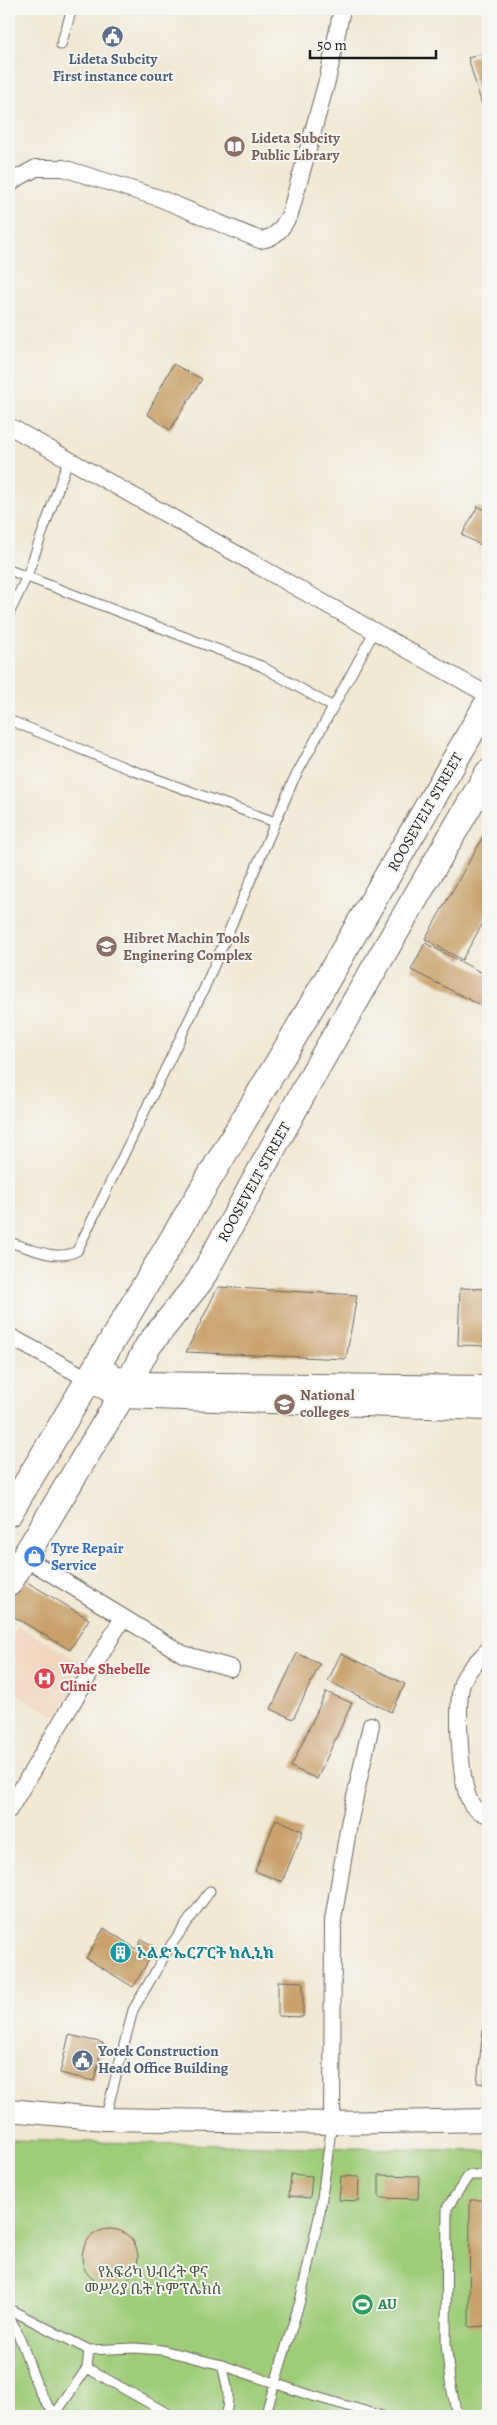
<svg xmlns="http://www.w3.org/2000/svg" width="497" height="2425" font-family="Alegreya,'Noto Serif Ethiopic',serif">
<rect width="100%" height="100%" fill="#f6f6f2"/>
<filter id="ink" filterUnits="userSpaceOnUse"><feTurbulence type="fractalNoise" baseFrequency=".02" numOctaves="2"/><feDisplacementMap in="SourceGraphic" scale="10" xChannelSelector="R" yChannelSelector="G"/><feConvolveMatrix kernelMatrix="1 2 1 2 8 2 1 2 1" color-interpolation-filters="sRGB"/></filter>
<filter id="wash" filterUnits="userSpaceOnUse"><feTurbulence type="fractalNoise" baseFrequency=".0096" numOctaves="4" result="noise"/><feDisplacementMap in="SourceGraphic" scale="20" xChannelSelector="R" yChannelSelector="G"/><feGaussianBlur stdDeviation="1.12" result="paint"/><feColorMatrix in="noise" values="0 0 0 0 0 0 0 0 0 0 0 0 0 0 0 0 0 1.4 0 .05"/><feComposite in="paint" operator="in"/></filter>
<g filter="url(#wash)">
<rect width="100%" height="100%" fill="#f2e8d3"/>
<!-- built -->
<path fill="#f1d5bd" d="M17,1625L87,1666L57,1717L9,1690V1638Z"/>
<!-- green -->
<path fill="#9fcc79" stroke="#5e744a" d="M9,2140L488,2151V2416H9Z"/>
<g id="blocks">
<!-- building -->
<path fill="#c9a16d" d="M488,52V125L468,58Z
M173,364L202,379L170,430L147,414Z
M478,506L488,512V549L462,535Z
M488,828V914L462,960L425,939Z
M425,943L488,976V1009L411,970Z
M218,1287L357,1295L346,1359L186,1352Z
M460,1288L488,1289V1346L458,1345Z
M22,1579L89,1619L70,1650L9,1614V1601Z
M297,1653L320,1664L293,1719L271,1709Z
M341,1653L405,1684L391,1712L328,1681Z
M326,1692L352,1703L317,1779L291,1767Z
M276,1819L303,1831L282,1882L255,1871Z
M104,1928L136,1949L142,1939L156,1948L133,1987L86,1958Z
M278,1981L303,1982V2017L278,2016Z
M483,2030L488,2031V2084L477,2083Z
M69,2035L103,2043L94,2081L60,2073Z
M291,2174L312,2176L310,2198L289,2196Z
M379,2175L419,2176L418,2199L379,2198Z
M341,2176L359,2177L358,2201L339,2200Z
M470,2200H488V2326L469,2327Z
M82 2257a28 28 0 1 1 56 0a28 28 0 1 1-56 0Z"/>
</g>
</g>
<g filter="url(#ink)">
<use href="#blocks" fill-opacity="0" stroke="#67635c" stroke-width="1"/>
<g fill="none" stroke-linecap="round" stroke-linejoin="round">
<defs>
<path id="lane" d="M61,45L72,9
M9,570L261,666L333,707
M9,614L27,576L69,458
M9,720L129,769L275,822
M9,1242C30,1248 56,1262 77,1251L204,989L293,781L375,630
M105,2119L133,2010L171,1945L210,1891
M9,2309L89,2350L134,2348L162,2350L222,2365L306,2394L382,2416
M9,2317C30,2349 29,2387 57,2416
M222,2365C227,2384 231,2398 225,2416
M87,2368L172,2416
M54,2416L87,2368L89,2350
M265,2416L300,2301L320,2212L332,2123
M457,2416L450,2381L446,2343L447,2208L469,2175H488"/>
<path id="street" d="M9,186L14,180L36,168H63L159,198L260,240C277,238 282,228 290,214L328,77L342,9
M9,426L488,695
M9,1336L88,1379
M24,1557L183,1654L231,1668
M488,1650C478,1661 464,1672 461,1687C457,1709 459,1787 472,1805C476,1810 482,1813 488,1815
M9,1810L122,1619
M332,2123L333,1920L349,1824L371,1725"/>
<path id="secondary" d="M96,1366L128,1383L488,1387
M88,1379L121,1397L488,1409
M9,2110L105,2119L332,2123L488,2120"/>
<path id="primary" d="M9,1513L290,1043L488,703
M9,1583L121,1397L148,1346L200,1281L320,1062L488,773"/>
</defs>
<!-- lane casing -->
<use href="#lane" stroke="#67635c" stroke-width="11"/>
<!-- street casing -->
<use href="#street" stroke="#67635c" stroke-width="18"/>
<!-- secondary casing -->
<use href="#secondary" stroke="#67635c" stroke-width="24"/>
<!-- primary casing -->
<use href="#primary" stroke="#67635c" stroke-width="28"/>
<!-- lane -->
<use href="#lane" stroke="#fff" stroke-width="9"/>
<!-- street -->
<use href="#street" stroke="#fff" stroke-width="16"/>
<!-- secondary -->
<use href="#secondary" stroke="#fff" stroke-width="22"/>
<!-- primary -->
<use href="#primary" stroke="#fff" stroke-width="26"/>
</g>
</g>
<!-- icons -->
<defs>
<symbol id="civic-disc" viewBox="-11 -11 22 22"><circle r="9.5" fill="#5c6f8a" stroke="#f6f6f2"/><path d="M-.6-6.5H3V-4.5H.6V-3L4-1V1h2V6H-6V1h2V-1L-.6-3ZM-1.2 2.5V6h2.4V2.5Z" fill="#fff"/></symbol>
<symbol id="library-disc" viewBox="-11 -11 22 22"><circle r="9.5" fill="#8d6e63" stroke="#f6f6f2"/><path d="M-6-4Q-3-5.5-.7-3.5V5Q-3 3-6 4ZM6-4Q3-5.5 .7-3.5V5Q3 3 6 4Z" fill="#fff"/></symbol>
<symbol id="university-disc" viewBox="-11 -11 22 22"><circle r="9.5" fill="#8d6e63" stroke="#f6f6f2"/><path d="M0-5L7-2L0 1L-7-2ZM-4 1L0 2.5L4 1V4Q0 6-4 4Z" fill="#fff"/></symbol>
<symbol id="school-disc" viewBox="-11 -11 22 22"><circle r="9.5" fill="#8d6e63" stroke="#f6f6f2"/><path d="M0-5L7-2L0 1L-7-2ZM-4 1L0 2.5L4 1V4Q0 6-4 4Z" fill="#fff"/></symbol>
<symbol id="shop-disc" viewBox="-11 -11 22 22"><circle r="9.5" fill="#3f7fe0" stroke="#f6f6f2"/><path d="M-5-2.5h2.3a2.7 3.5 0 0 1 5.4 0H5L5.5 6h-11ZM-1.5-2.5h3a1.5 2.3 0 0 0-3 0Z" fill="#fff"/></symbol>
<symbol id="hospital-disc" viewBox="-11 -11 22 22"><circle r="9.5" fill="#e0444e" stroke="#f6f6f2"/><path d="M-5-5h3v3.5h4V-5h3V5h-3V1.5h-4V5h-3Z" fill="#fff"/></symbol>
<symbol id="building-disc" viewBox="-11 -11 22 22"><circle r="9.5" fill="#0f9aa8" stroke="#f6f6f2"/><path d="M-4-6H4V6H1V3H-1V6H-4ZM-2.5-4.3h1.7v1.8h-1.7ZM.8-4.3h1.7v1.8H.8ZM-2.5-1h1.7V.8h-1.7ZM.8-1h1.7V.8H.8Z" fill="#fff"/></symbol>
<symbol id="stadium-disc" viewBox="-11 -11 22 22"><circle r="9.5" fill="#2e9e5b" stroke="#f6f6f2"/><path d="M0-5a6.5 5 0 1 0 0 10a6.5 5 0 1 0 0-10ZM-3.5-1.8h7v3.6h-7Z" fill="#fff"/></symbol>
</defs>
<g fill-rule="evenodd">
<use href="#civic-disc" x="100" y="24" width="25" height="25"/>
<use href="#library-disc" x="222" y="134" width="25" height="25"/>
<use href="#university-disc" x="94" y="934" width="25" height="25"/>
<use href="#school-disc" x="272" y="1392" width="25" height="25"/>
<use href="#shop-disc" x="22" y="1544" width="25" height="25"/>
<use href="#hospital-disc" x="32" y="1666" width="25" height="25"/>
<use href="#building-disc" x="108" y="1940" width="25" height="25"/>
<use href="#civic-disc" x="70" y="2048" width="25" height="25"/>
<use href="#stadium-disc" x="350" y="2292" width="25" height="25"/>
</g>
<g text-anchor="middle" stroke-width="4" stroke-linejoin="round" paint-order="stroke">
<!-- service labels -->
<g font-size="15" font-weight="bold" fill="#4e5e75" stroke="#f6f6f2">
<text x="113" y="64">Lideta Subcity<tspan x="113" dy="17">First instance court</tspan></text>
<text x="98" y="2056" text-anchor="start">Yotek Construction<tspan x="98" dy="17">Head Office Building</tspan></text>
</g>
<!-- education labels -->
<g font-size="15" font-weight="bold" fill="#785e54" stroke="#f6f6f2" text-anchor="start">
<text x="251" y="143">Lideta Subcity<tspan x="251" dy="17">Public Library</tspan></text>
<text x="123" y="943">Hibret Machin Tools<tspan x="123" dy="17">Enginering Complex</tspan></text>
<text x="300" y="1400">National<tspan x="300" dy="17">colleges</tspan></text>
</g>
<!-- street labels -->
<g font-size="15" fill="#1c1c1c" stroke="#f6f6f2">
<text transform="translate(425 812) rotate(-60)" y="5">ROOSEVELT STREET</text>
<text transform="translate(254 1182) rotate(-61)" y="5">ROOSEVELT STREET</text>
</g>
<!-- shop labels -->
<g font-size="15" font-weight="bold" fill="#366cbe" stroke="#f6f6f2" text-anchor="start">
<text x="51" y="1553">Tyre Repair<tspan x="51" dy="17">Service</tspan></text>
</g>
<!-- health labels -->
<g font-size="15" font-weight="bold" fill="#be3a42" stroke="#f6f6f2" text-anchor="start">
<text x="60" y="1674">Wabe Shebelle<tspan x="60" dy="17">Clinic</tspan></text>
</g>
<!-- culture labels -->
<g font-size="15" font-weight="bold" fill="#0d838f" stroke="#f6f6f2" text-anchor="start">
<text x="137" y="1958">ኦልድ ኤርፖርት ክሊኒክ</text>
</g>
<!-- park labels -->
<g font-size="15" fill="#4a5a3d" stroke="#f6f6f2">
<text x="153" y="2277">የአፍሪካ ህብረት ዋና<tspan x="153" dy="17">መሥሪያ ቤት ኮምፕሌክስ</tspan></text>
</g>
<!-- leisure labels -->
<g font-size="15" font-weight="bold" fill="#27864d" stroke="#f6f6f2" text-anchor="start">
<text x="378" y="2309">AU</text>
</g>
</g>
<!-- margin -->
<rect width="497" height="2425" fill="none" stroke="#f6f6f2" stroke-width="30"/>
<!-- scale -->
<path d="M310 50v8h126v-8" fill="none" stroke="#1c1c1c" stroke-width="2.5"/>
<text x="317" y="50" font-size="15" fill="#1c1c1c" stroke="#f6f6f2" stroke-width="4" paint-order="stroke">50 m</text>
</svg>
